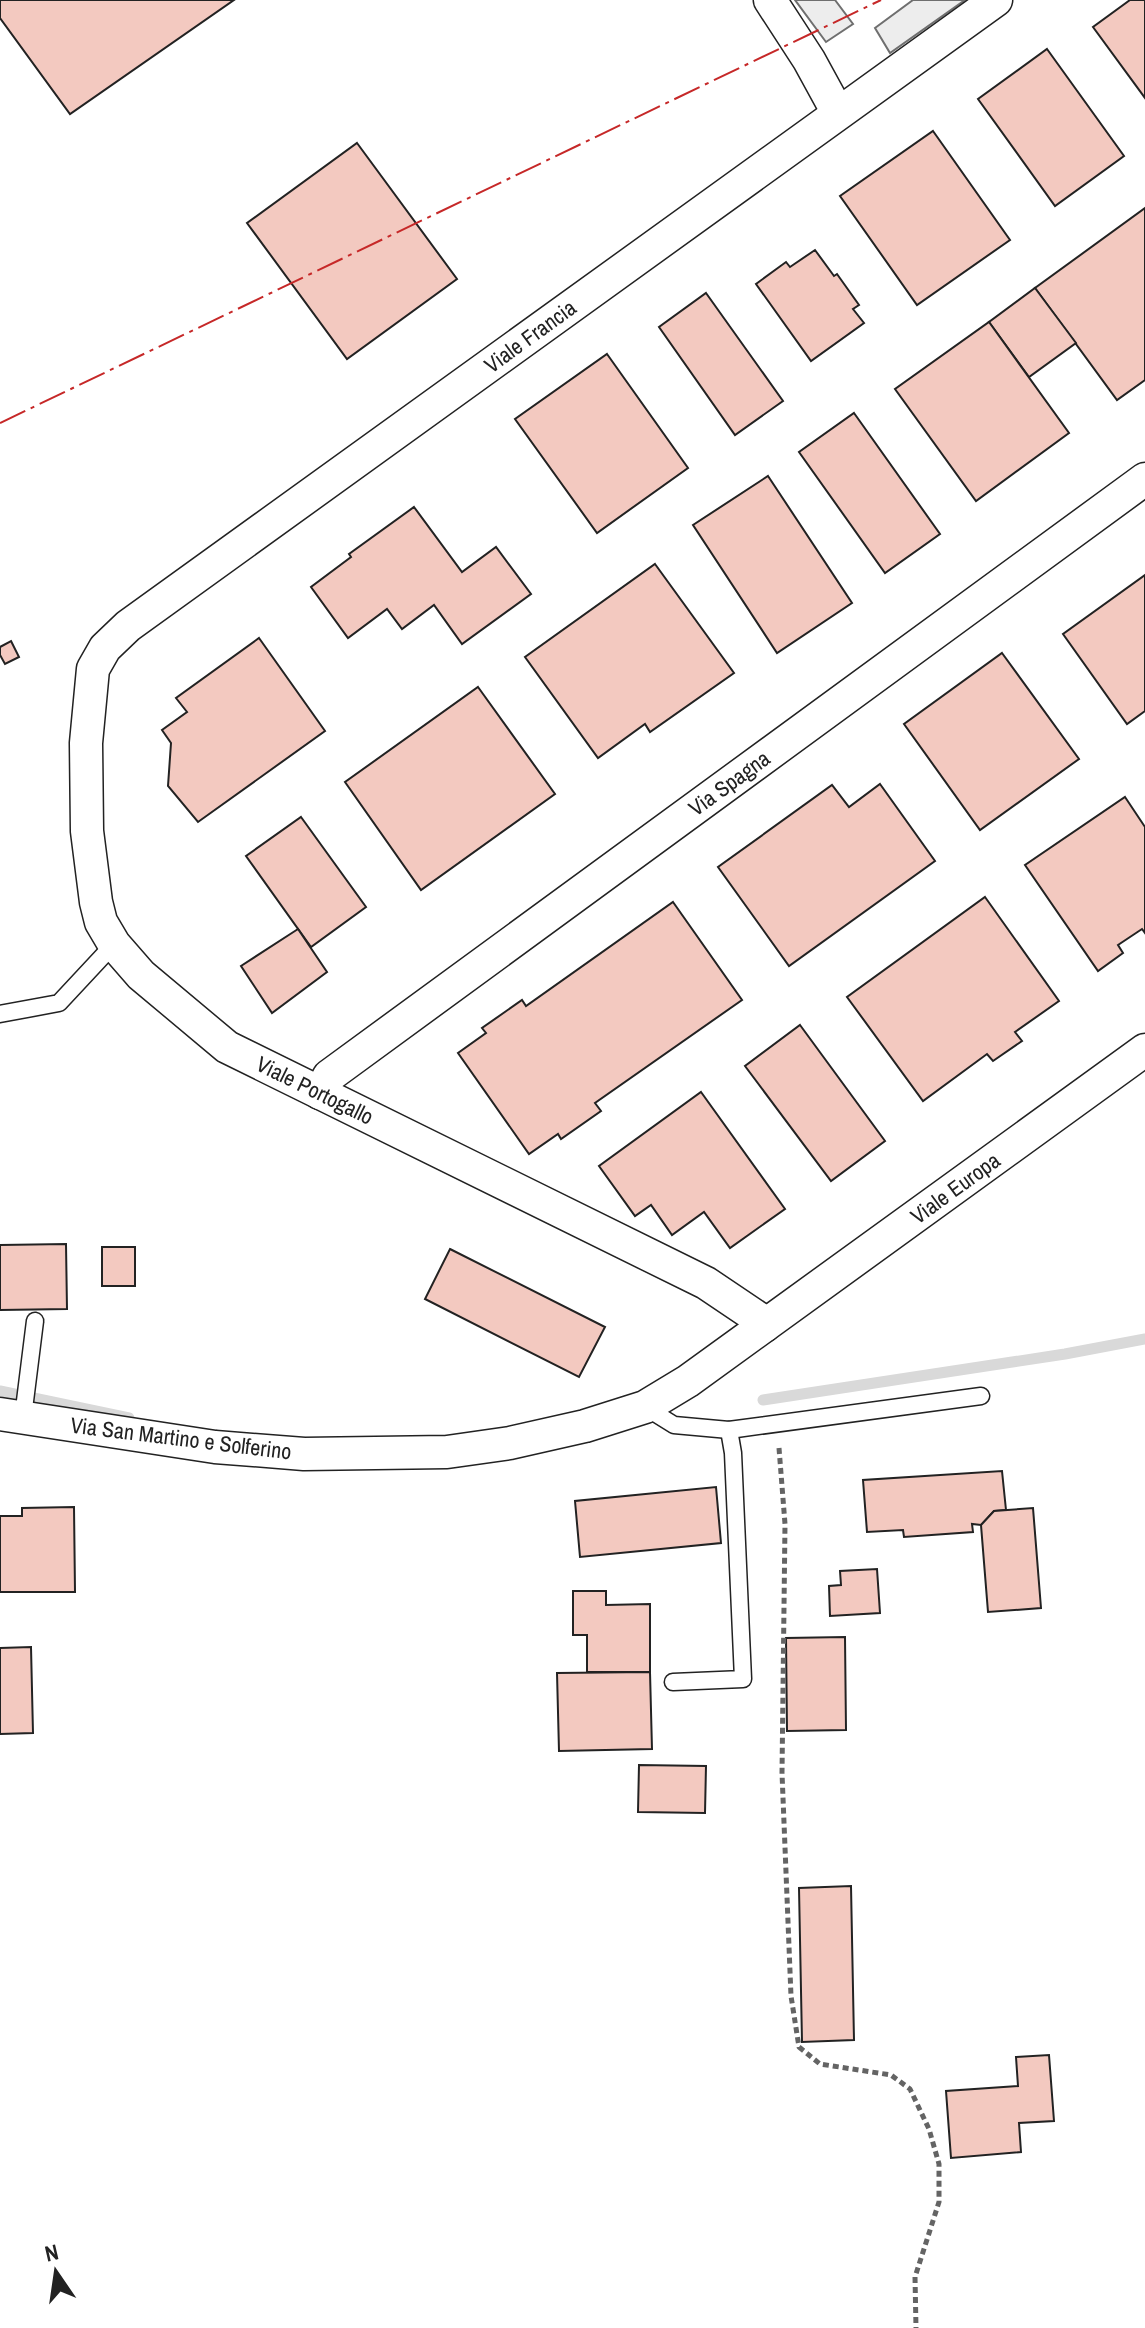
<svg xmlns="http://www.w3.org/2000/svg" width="1145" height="2328" viewBox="0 0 1145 2328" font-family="'Archivo Narrow',sans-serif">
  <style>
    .parking { fill: #ededed; stroke: #6f6f6f; stroke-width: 2 }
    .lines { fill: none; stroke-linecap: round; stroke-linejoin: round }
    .stream { stroke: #d9d9d9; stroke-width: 11 }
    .building { fill: #f3c9c0; stroke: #222; stroke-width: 2 }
    .service-casing { stroke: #222; stroke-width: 19 }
    .minor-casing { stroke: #222; stroke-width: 35 }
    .path { stroke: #646464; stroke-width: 5; stroke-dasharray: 6 4; stroke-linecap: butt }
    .service { stroke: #fff; stroke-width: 16 }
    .minor { stroke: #fff; stroke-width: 32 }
    .power { stroke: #c62828; stroke-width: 2; stroke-dasharray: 28 6 4 6; stroke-linecap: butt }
    .labels { text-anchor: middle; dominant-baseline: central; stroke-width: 6; stroke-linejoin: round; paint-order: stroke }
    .street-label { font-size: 22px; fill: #222; stroke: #fff }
  </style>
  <rect width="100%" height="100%" fill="#fff"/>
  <g class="parking">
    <path d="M795 0H835L853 24 826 42Z"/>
    <path d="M913 0H965L890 53 875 28Z"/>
  </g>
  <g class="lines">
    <g class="stream">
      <path d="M0 1391 129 1418"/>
      <path d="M763 1400 1065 1354 1145 1339"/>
    </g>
  </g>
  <g class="building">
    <path d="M0 0H234L70 114 0 18Z"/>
    <path d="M1130 0H1145V98L1093 27Z"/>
    <path d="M1047 49 1124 156 1055 206 978 99Z"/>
    <path d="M933 131 1010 240 917 305 840 196Z"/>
    <path d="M357 143 457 279 347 359 247 223Z"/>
    <path d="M1145 208V380L1117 400 1035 288Z"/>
    <path d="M815 250 834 276 837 274 859 305 853 309 864 323 811 361 756 284 786 262 790 267Z"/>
    <path d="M1035 288 1076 343 1029 377 989 322Z"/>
    <path d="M706 293 783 401 735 435 659 327Z"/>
    <path d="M989 322 1069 433 976 501 895 389Z"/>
    <path d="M607 354 688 468 597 533 515 419Z"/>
    <path d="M854 413 940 534 885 573 799 452Z"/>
    <path d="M768 476 852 603 777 653 693 525Z"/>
    <path d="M414 507 462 572 496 547 531 594 462 644 434 605 402 629 387 609 348 638 311 587 351 557 349 554Z"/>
    <path d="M655 564 734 673 650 732 645 724 598 758 525 657Z"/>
    <path d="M1145 575V711L1127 724 1063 634Z"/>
    <path d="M259 638 325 731 198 822 168 786 171 743 162 730 187 712 176 698Z"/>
    <path d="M11 641 19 657 5 664 0 655V647Z"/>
    <path d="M1002 653 1079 759 980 830 904 724Z"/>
    <path d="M478 687 555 794 421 890 345 782Z"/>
    <path d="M880 784 935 861 789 966 718 867 832 785 849 807Z"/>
    <path d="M1125 797 1145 827V933L1142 929 1118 945 1123 953 1098 971 1025 865Z"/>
    <path d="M301 817 366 907 311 947 246 856Z"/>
    <path d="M985 897 1059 1001 1015 1032 1022 1041 993 1061 987 1054 923 1101 847 997Z"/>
    <path d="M673 902 742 1000 595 1103 601 1111 561 1139 558 1134 529 1154 458 1053 486 1033 482 1028 522 1000 526 1006Z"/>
    <path d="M298 929 327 972 272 1013 241 966Z"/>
    <path d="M800 1025 885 1141 831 1181 745 1066Z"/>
    <path d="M701 1092 785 1209 730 1248 704 1212 672 1235 651 1205 635 1216 599 1166Z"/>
    <path d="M66 1244 67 1309 0 1310V1245Z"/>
    <rect x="102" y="1247" width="33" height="39"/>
    <path d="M450 1249 605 1327 579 1377 425 1299Z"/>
    <path d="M1002 1471 1006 1510 994 1511 981 1525 972 1524 973 1532 904 1537 903 1530 867 1532 863 1480Z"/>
    <path d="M716 1487 721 1543 580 1557 575 1501Z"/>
    <path d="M74 1507 75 1592H0V1516H22V1508Z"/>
    <path d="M1033 1508 1041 1608 988 1612 981 1525 994 1511Z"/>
    <path d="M877 1569 880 1613 830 1616 829 1586 841 1585 840 1571Z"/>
    <path d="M573 1591H606V1605L650 1604V1672H587V1635H573Z"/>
    <path d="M845 1637 846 1730 787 1731 786 1638Z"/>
    <path d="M31 1647 33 1733 0 1734V1648Z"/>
    <path d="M650 1672 652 1749 559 1751 557 1673Z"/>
    <path d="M639 1765 706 1766 705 1813 638 1812Z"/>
    <path d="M851 1886 854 2040 802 2042 799 1888Z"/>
    <path d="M1049 2055 1054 2121 1019 2123 1021 2152 951 2158 946 2091 1018 2086 1016 2057Z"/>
  </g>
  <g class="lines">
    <g class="service-casing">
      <g id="service">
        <path d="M0 1014 59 1003 114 944"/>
        <path d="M645 1407 674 1425 729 1430 981 1396"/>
        <path d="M23 1417 35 1321"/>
        <path d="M673 1682 743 1679 733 1453 729 1430"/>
      </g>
    </g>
    <g class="minor-casing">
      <g id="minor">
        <path d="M770 0 809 60 838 113"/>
        <path d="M320 1093 329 1076 1145 479"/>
        <path d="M764 1326 758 1318 706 1283 227 1047 141 975 114 944 101 922 96 902 87 831 86 743 93 669 105 648 128 626 996 0"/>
        <path d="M0 1414 215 1447 304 1454 447 1452 510 1443 585 1426 645 1407 688 1381 1145 1050"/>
      </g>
    </g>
    <path class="path" d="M779 1448 785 1524 782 1773 791 1996 799 2047 820 2064 891 2075 910 2089 929 2129 939 2164V2202L915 2277 916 2328"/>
    <use href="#service" class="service"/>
    <use href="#minor" class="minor"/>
    <path class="power" d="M0 423 881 0"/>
  </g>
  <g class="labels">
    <g class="street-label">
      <text transform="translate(530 336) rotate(-36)">Viale Francia</text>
      <text transform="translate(729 783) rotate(-36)">Via Spagna</text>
      <text transform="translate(315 1090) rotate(26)">Viale Portogallo</text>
      <text transform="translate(955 1188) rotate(-36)">Viale Europa</text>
      <text transform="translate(181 1438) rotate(7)">Via San Martino e Solferino</text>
    </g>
  </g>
  <g transform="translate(56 2272) rotate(347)" stroke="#ffffff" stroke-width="6" paint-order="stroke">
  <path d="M0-6L14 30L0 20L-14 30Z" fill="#222222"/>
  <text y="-12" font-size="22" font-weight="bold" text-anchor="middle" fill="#222222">N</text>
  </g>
</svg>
